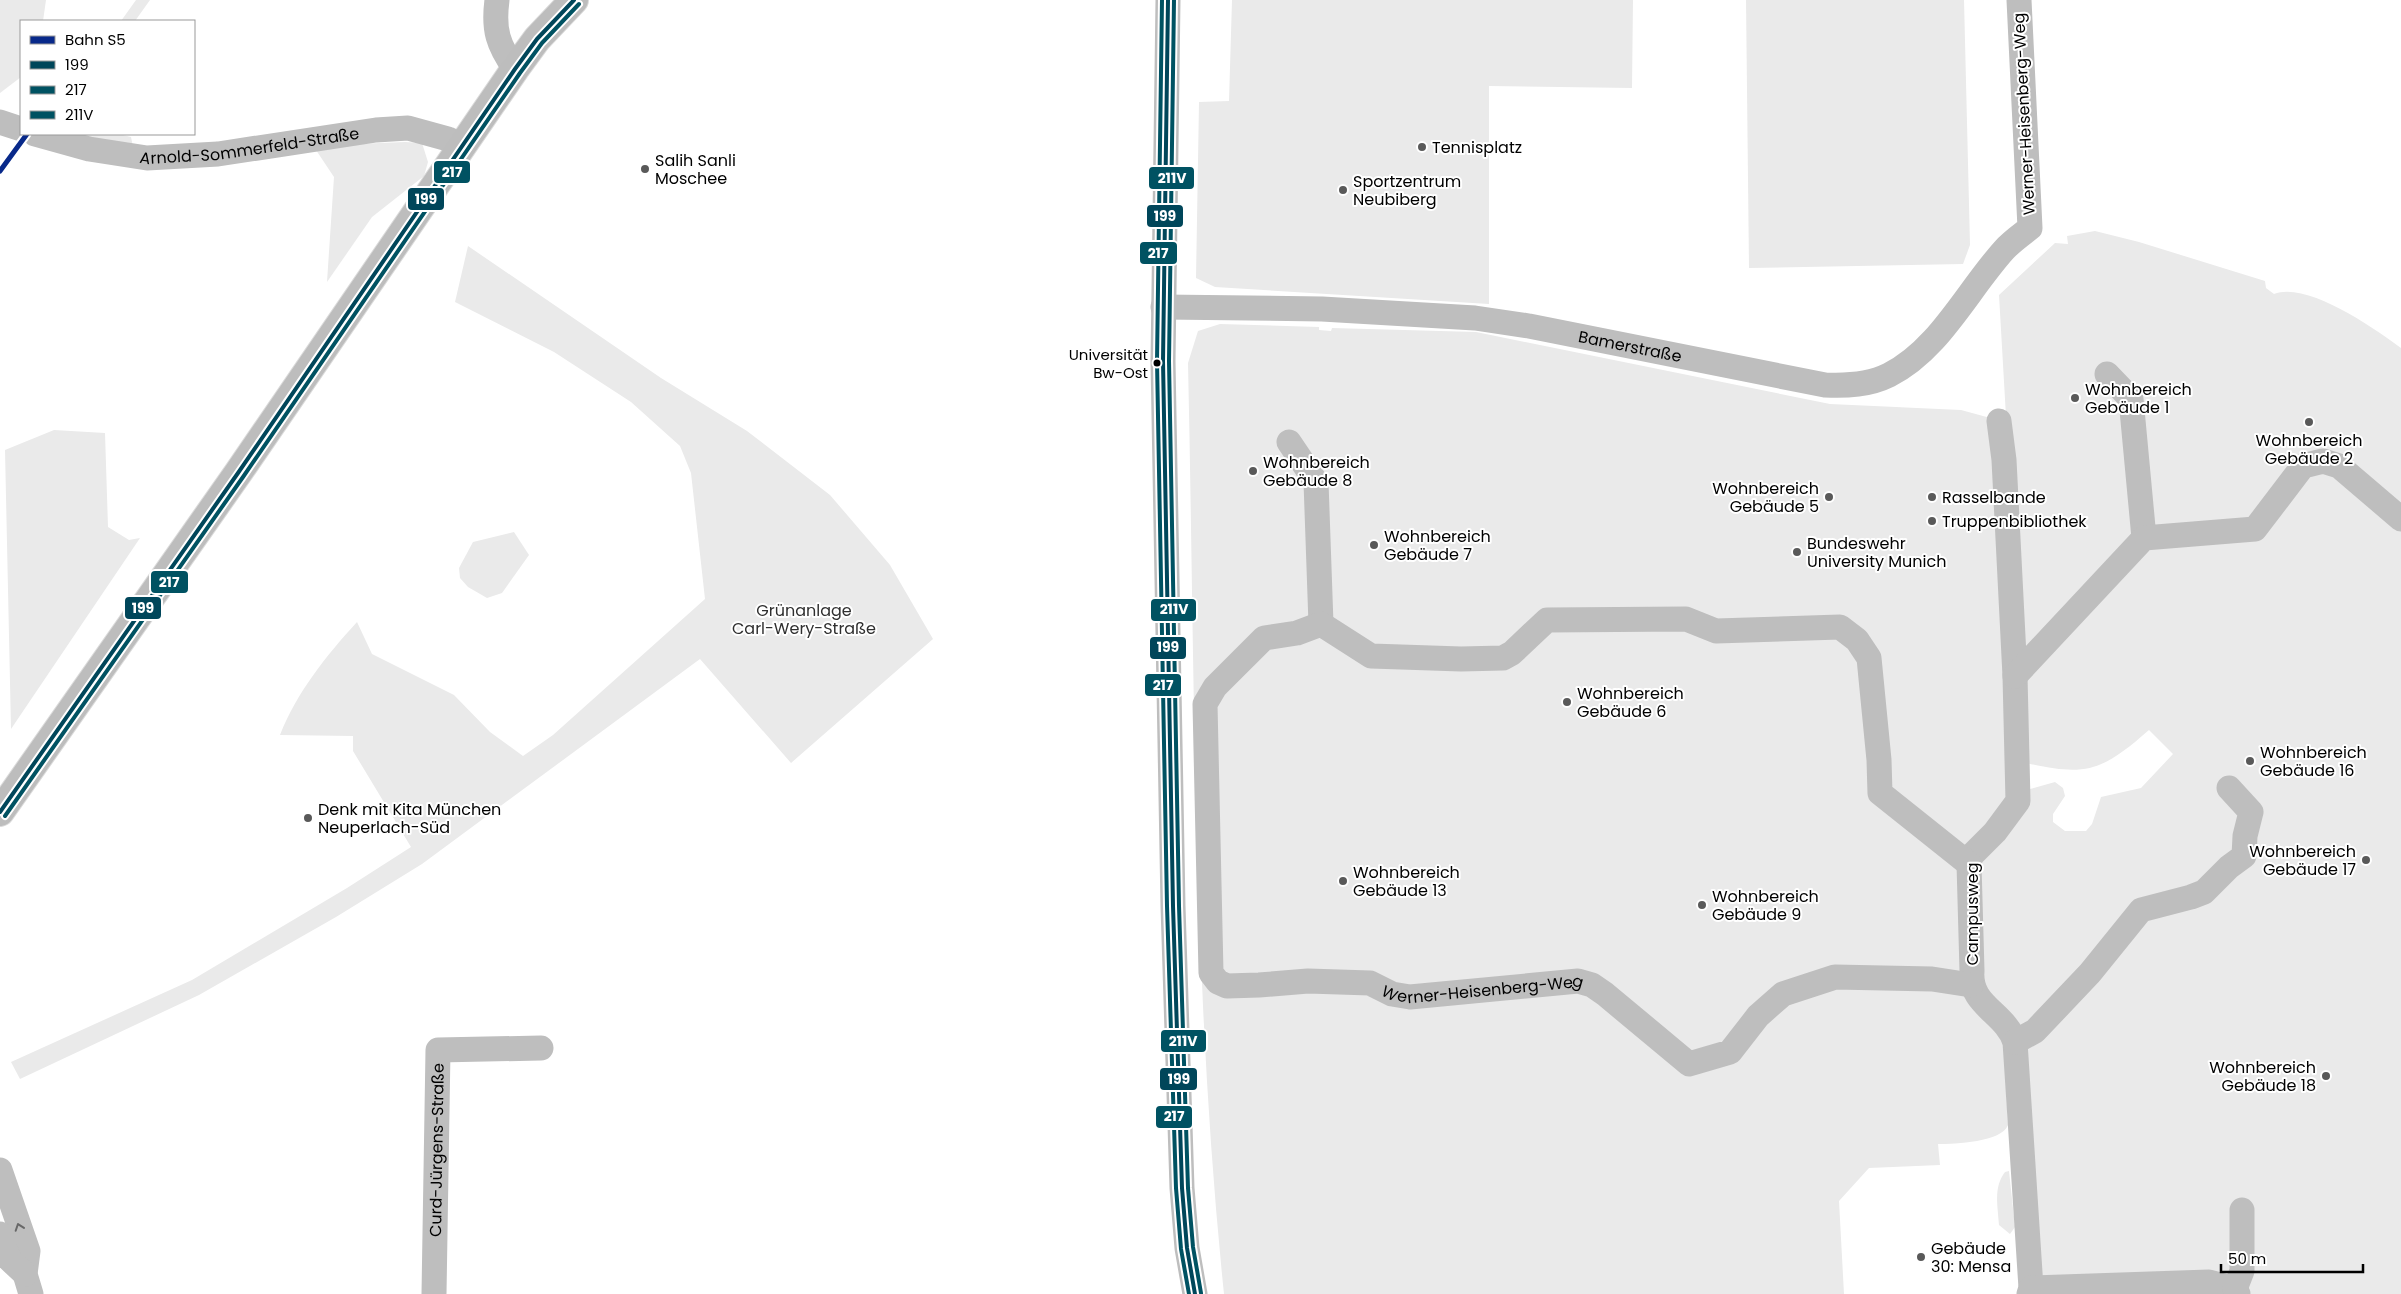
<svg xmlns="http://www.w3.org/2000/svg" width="2401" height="1294" viewBox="0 0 2401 1294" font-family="Poppins,sans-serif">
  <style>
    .green { fill: #eaeaea }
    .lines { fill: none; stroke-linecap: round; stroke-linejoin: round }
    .major-casing { stroke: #dbdbdb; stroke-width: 30 }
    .minor { stroke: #bebebe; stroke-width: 25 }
    .major { stroke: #bdbdbd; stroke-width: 28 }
    .bus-1-casing { stroke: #fff; stroke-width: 8 }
    .bus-2-casing { stroke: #fff; stroke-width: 8 }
    .bus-3-casing { stroke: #fff; stroke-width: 8 }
    .bus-1 { stroke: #00465a; stroke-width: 4 }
    .bus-2 { stroke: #005262; stroke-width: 4 }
    .bus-3 { stroke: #005262; stroke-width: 4 }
    .rail-1-casing { stroke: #fff; stroke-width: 9 }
    .rail-1 { stroke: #08298a; stroke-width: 5 }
    .oneway { stroke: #686868 }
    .poi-dot { fill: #595959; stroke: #fff; stroke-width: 2 }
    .bus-dot { fill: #000; stroke: #fff; stroke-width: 2 }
    .labels { text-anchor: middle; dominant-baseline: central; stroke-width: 4; stroke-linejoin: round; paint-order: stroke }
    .bus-label { font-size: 15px; fill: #000; stroke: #fff; text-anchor: end }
    .street-label { font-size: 16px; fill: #000; stroke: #fff }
    .poi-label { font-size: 16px; fill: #000; stroke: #fff; text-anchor: start }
    .park-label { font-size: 16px; fill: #2f2f2f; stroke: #fff }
    .line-badge { stroke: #fff; stroke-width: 2 }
    .badge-label { font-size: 14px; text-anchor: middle; font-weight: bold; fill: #fff }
  </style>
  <rect width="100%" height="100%" fill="#fff"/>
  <g class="green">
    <path d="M0 0H46L43 21H21V77L0 93Z"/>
    <path d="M136 0H150L135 21H121Z"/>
    <path d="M1232 0H1633L1632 88 1489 86V304L1215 287 1196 278 1199 102 1229 101Z"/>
    <path d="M1746 0H1964L1970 245 1963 264 1749 268Z"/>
    <path d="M70 134H119L131 137 133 147Z"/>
    <path d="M405 142 422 143 428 162 424 176 372 217 327 282 334 177 316 150 355 144Z"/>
    <path d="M2095 231 2139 242 2265 281 2266 288 2274 294C2307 281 2374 328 2401 348V1294H2036L2023 1056 1985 997 1978 857 2030 789 2055 782 2063 788 2065 796 2053 814V822L2065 831H2086L2092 824 2101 797 2141 788 2173 754 2149 730C2102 771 2087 777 2026 763L1999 295 2055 243 2068 244 2067 236Z"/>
    <path d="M468 246 661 378 747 431 830 495 890 565 933 639 791 763 700 659 422 864 336 917 199 995 20 1079 11 1062 192 980 347 888 411 847 353 751V736L280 735C297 692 326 656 357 622L372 654 454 695 490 732 523 756 553 735 705 599 691 473 680 446 631 402 554 352 455 302Z"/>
    <path d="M1220 324 1319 327V330L1331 331 1332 328 1476 332 1830 404 1961 410 1994 419 2011 792 1975 841 1966 957 2003 1035 2008 1125C2002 1142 1955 1144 1938 1144L1940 1165 1869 1168 1839 1201 1844 1294H1224C1192 985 1195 673 1188 363L1198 331Z"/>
    <path d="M54 430 105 433 108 527 129 540 140 538 11 729 5 450Z"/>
    <path d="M514 532 529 555 502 593 487 598 468 587 460 578 459 568 473 542Z"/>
    <path d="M2009 1171 2015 1227 2010 1234 1999 1225C1998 1206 1993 1188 2005 1172Z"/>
  </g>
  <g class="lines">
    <g class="major-casing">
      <path id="major" d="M0 812 238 473 515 69 537 39 574 0"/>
    </g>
    <g class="minor">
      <path d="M497 0C493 30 498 45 515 69"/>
      <path d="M1168 0 1163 361 1173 906 1182 1188 1187 1248 1195 1294"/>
      <path d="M0 122 21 129"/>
      <path id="s1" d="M35 134 89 149 147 158 218 154 376 130 408 128 448 139 462 146"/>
      <path id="s2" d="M1163 307 1322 309 1475 318 1529 326 1825 385C1847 386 1869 385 1889 375 1939 350 1967 291 2004 250 2011 242 2021 235 2030 228L2019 0"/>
      <path d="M2107 374 2131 399 2144 538"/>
      <path d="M1999 421 2004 460 2015 676 2018 801 1995 832 1971 856 1969 864 1972 971C1969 1006 2005 1012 2015 1042L2031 1288 2029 1294"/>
      <path d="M1289 442 1316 482 1321 624"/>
      <path d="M2015 676 2144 538 2255 529 2303 466 2323 461 2339 466 2401 519"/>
      <path id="s3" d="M1969 864 1880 793 1879 760 1869 658 1857 640 1840 627 1716 631 1686 619 1547 620 1512 653 1503 658 1461 659 1371 656 1321 624 1297 633 1264 638 1215 687 1205 704 1211 973 1218 982 1227 986 1259 985 1308 981 1370 983 1392 994 1410 997 1578 981 1592 985 1605 994 1689 1064 1730 1052 1758 1016 1783 994 1835 977 1932 979 1971 985"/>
      <path d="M2015 1042 2035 1031 2090 973 2141 910 2191 897 2204 892 2229 867 2244 856 2245 836 2251 812 2229 788"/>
      <path d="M0 1170 28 1251 25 1274 31 1294"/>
      <path d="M0 1234 9 1259 25 1274"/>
      <path d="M2031 1288 2209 1282 2235 1289 2238 1294"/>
      <path d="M2235 1289 2242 1271V1210"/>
      <path id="s4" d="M434 1294 438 1050 541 1048"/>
    </g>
    <use href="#major" class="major"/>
    <g class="bus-1-casing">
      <g id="bus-1">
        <path d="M1168 0 1163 361 1173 906 1182 1188 1187 1248 1195 1294"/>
        <path d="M0 812 238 473 515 69 537 39 574 0"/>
      </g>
    </g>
    <g class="bus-2-casing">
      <g id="bus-2">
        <path d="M1162 0 1157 361 1167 906 1176 1188 1181 1249 1189 1294"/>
        <path d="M5 816 243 477 520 73 542 43 579 4"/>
      </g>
    </g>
    <g class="bus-3-casing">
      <path id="bus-3" d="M1174 0 1169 361 1179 906 1188 1188 1193 1247 1201 1293"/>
    </g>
    <use href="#bus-1" class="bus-1"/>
    <use href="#bus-2" class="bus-2"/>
    <use href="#bus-3" class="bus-3"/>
    <g class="rail-1-casing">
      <path id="rail-1" d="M0 171 27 134"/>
    </g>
    <use href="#rail-1" class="rail-1"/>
  </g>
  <defs><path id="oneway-chevron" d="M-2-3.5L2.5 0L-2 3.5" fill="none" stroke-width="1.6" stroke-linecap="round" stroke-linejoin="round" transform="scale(1.25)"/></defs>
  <use class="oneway" href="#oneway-chevron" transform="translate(19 1227) rotate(-109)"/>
  <g class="poi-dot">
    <circle cx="1422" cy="147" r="5"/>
    <circle cx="645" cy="169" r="5"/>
    <circle cx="1343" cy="190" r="5"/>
    <circle cx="2075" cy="398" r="5"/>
    <circle cx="2309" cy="422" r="5"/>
    <circle cx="1253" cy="471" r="5"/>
    <circle cx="1829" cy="497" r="5"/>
    <circle cx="1932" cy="497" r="5"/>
    <circle cx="1932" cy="521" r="5"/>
    <circle cx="1374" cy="545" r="5"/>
    <circle cx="1797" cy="552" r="5"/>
    <circle cx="1567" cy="702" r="5"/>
    <circle cx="2250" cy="761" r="5"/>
    <circle cx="308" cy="818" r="5"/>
    <circle cx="2366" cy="860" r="5"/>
    <circle cx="1343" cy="881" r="5"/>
    <circle cx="1702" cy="905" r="5"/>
    <circle cx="2326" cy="1076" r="5"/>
    <circle cx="1921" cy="1257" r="5"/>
  </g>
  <circle class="bus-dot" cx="1157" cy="363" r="4.5"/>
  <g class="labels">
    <g class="bus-label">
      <text x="1148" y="354">Universität<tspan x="1148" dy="18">Bw-Ost</tspan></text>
    </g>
    <g class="street-label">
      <text transform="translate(2024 114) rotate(-93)">Werner-Heisenberg-Weg</text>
      <text stroke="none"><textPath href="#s1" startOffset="218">Arnold-Sommerfeld-Straße</textPath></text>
      <text stroke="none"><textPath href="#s2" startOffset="470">Bamerstraße</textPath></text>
      <text transform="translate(1972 914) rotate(-90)">Campusweg</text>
      <text stroke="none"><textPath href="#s3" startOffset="1535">Werner-Heisenberg-Weg</textPath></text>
      <text stroke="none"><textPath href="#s4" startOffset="144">Curd-Jürgens-Straße</textPath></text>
    </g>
    <g class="poi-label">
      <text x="1432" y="147">Tennisplatz</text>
      <text x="655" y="160">Salih Sanli<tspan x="655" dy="18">Moschee</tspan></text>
      <text x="1353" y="181">Sportzentrum<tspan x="1353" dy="18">Neubiberg</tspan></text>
      <text x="2085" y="389">Wohnbereich<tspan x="2085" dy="18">Gebäude 1</tspan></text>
      <text x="2309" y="440" text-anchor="middle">Wohnbereich<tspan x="2309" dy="18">Gebäude 2</tspan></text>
      <text x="1263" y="462">Wohnbereich<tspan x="1263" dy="18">Gebäude 8</tspan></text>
      <text x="1819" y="488" text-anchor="end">Wohnbereich<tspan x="1819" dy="18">Gebäude 5</tspan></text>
      <text x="1942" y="497">Rasselbande</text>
      <text x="1942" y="521">Truppenbibliothek</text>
      <text x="1384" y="536">Wohnbereich<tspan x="1384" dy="18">Gebäude 7</tspan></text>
      <text x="1807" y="543">Bundeswehr<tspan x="1807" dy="18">University Munich</tspan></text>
      <text x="1577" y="693">Wohnbereich<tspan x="1577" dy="18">Gebäude 6</tspan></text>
      <text x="2260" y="752">Wohnbereich<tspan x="2260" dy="18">Gebäude 16</tspan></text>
      <text x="318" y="809">Denk mit Kita München<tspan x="318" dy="18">Neuperlach-Süd</tspan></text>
      <text x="2356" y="851" text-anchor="end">Wohnbereich<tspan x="2356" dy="18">Gebäude 17</tspan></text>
      <text x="1353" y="872">Wohnbereich<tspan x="1353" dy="18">Gebäude 13</tspan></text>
      <text x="1712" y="896">Wohnbereich<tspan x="1712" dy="18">Gebäude 9</tspan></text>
      <text x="2316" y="1067" text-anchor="end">Wohnbereich<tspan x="2316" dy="18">Gebäude 18</tspan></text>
      <text x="1931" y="1248">Gebäude<tspan x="1931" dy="18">30: Mensa</tspan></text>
    </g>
    <g class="park-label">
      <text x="804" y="610">Grünanlage<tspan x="804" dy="18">Carl-Wery-Straße</tspan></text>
    </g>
  </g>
  <g class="line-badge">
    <rect x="433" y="160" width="38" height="24" rx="5" fill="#005262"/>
    <rect x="1148" y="166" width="47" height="24" rx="5" fill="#005262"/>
    <rect x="407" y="187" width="38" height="24" rx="5" fill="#00465a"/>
    <rect x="1146" y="204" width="38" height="24" rx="5" fill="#00465a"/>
    <rect x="1139" y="241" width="39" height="24" rx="5" fill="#005262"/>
    <rect x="150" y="570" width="39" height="24" rx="5" fill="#005262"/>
    <rect x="124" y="596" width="38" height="24" rx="5" fill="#00465a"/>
    <rect x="1150" y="598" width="47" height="24" rx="5" fill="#005262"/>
    <rect x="1149" y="636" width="38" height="24" rx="5" fill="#00465a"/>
    <rect x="1144" y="673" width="38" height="24" rx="5" fill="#005262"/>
    <rect x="1160" y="1029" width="47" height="24" rx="5" fill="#005262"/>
    <rect x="1159" y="1067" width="39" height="24" rx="5" fill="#00465a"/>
    <rect x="1155" y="1105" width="38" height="24" rx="5" fill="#005262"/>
  </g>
  <g class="badge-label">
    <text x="452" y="177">217</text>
    <text x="1172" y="183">211V</text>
    <text x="426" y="204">199</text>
    <text x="1165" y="221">199</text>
    <text x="1158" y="258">217</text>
    <text x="169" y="587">217</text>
    <text x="143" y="613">199</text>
    <text x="1174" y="614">211V</text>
    <text x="1168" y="652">199</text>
    <text x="1163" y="690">217</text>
    <text x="1183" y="1046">211V</text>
    <text x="1179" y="1084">199</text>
    <text x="1174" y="1121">217</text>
  </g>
  <rect x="20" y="20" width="175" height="115" fill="#ffffff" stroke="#999999"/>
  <rect x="30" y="36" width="25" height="8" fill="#08298a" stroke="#999999"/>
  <text x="65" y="45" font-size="15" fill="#000000">Bahn S5</text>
  <rect x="30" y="61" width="25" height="8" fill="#00465a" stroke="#999999"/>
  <text x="65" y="70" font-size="15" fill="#000000">199</text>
  <rect x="30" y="86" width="25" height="8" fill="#005262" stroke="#999999"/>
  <text x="65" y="95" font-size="15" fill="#000000">217</text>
  <rect x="30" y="111" width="25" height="8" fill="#005262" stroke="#999999"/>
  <text x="65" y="120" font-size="15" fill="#000000">211V</text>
  <path d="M2221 1264v8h142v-8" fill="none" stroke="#000000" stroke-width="2.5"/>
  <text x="2228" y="1264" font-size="15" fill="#000000" stroke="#ffffff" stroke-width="4" paint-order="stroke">50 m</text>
</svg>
